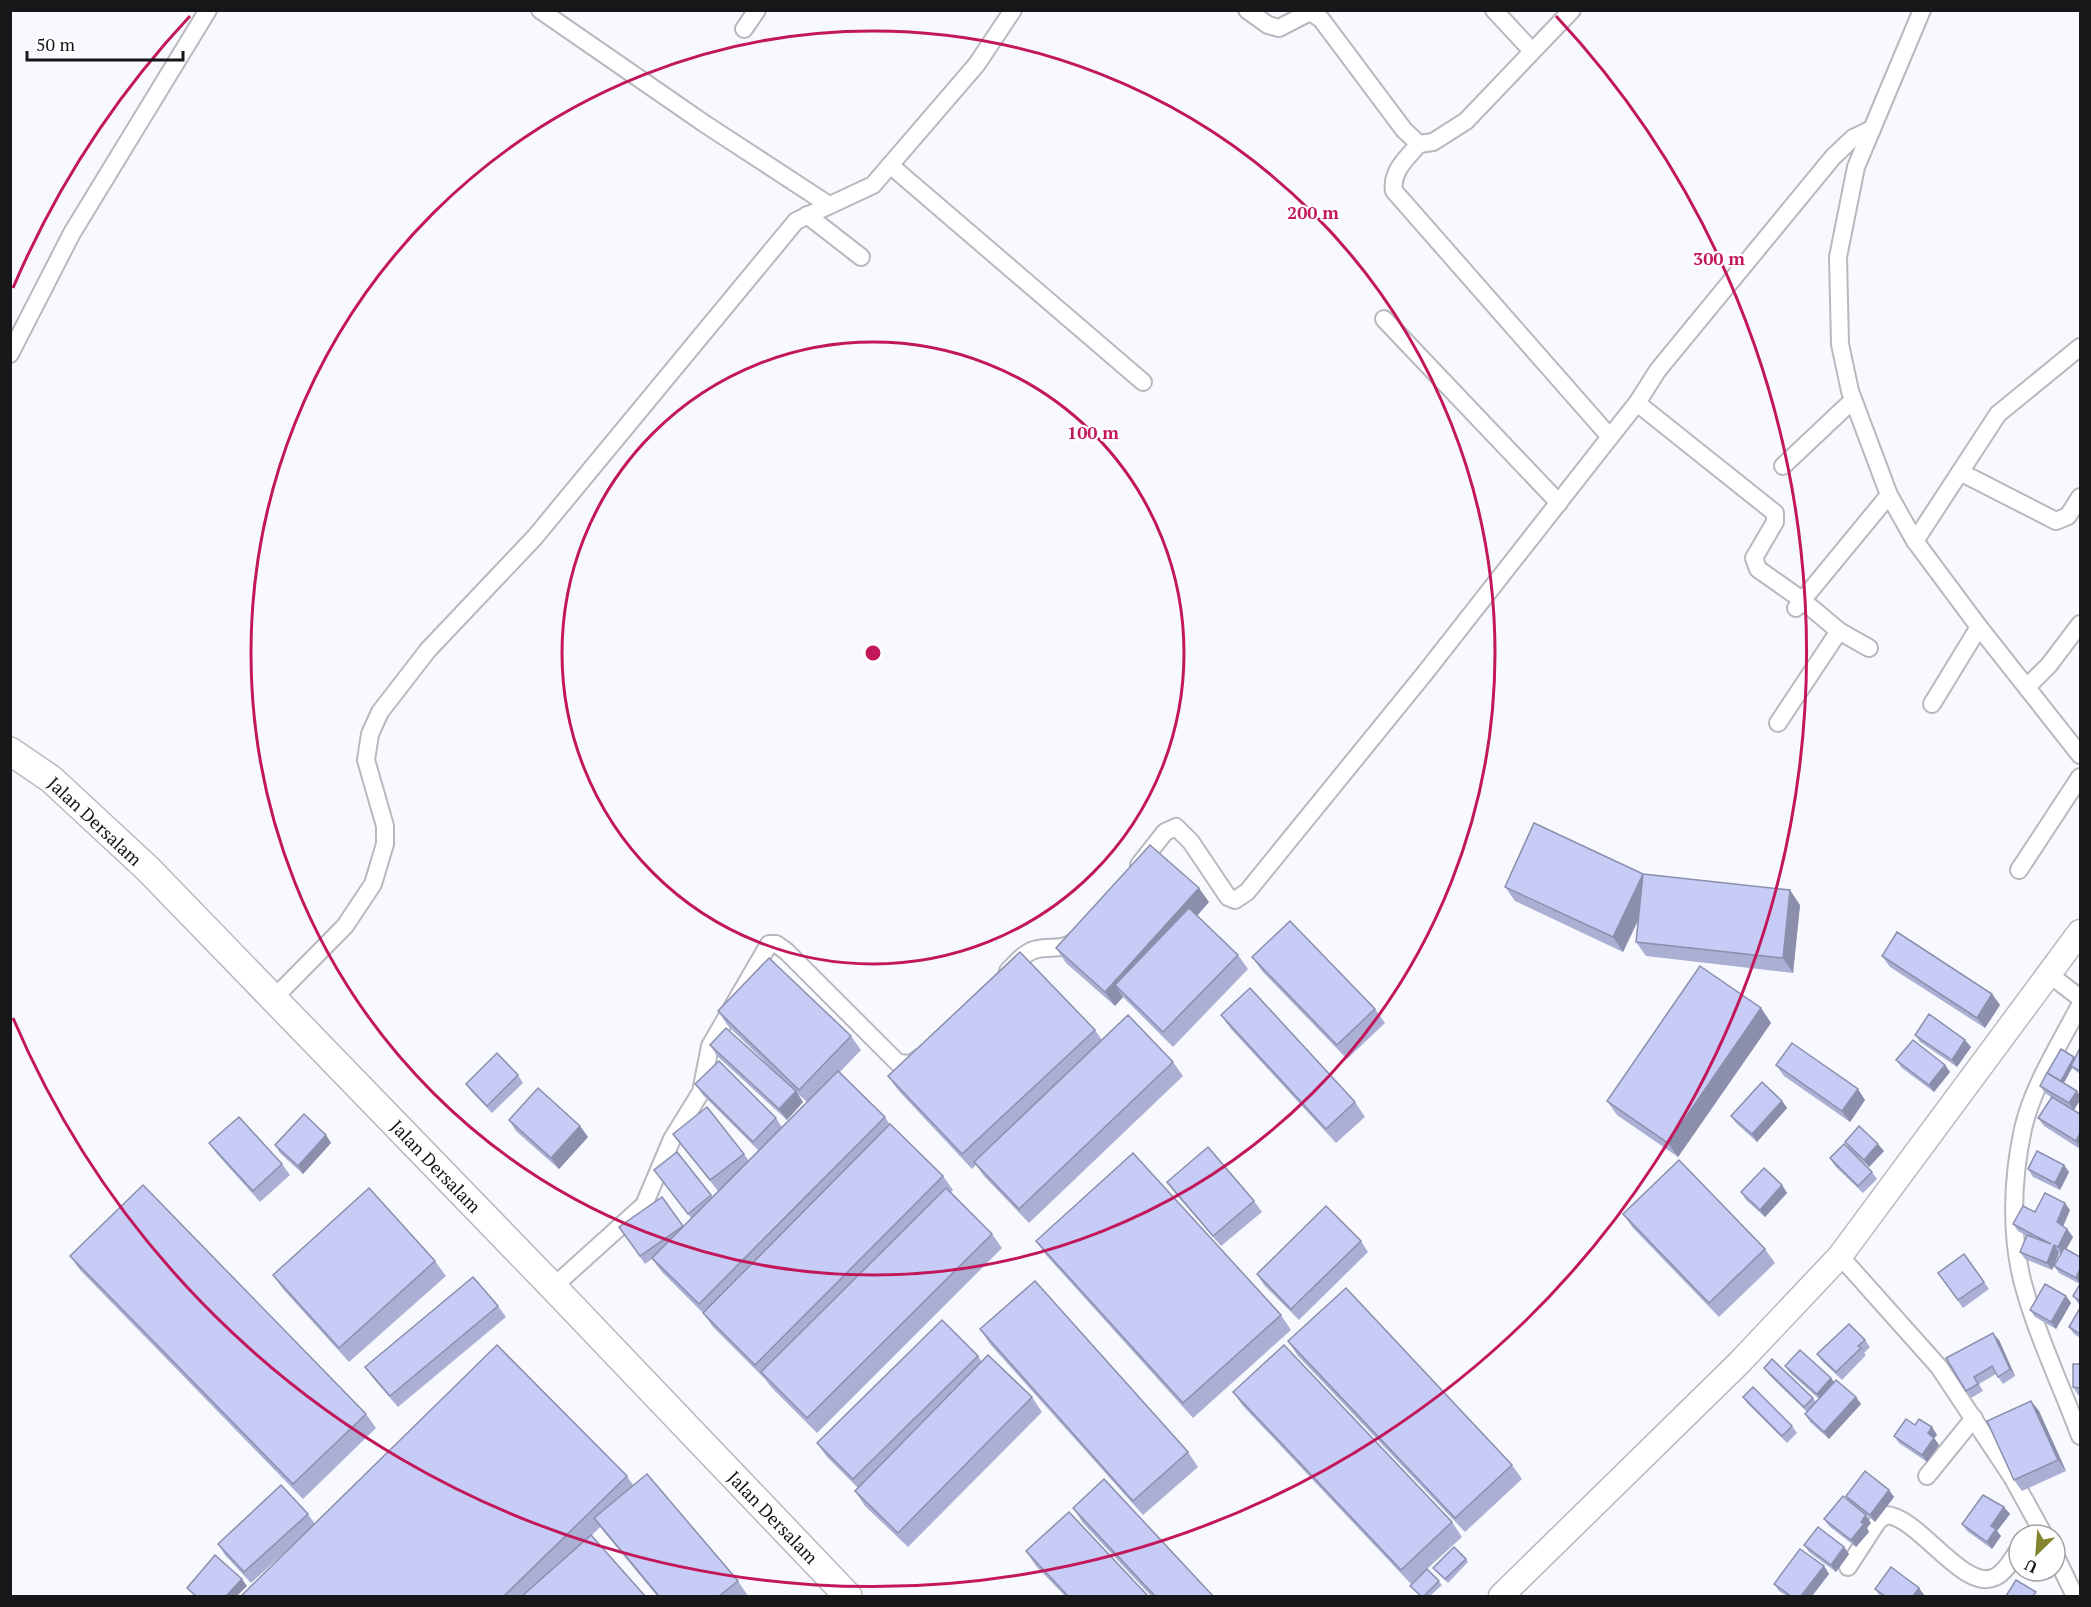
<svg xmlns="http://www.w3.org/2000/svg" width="2091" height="1607" viewBox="0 0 2091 1607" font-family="'PT Serif',serif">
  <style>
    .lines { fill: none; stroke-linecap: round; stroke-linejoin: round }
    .minor-casing { stroke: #b8b9bf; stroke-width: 20 }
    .secondary-casing { stroke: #b8b9bf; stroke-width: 27 }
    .primary-casing { stroke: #b8b9bf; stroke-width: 30 }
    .minor { stroke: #fff; stroke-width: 16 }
    .secondary { stroke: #fff; stroke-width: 24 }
    .primary { stroke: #fff; stroke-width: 27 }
    .wall { fill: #aaafd3 }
    .shaded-wall { fill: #8b8fac }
    .building { fill: #c6ccf5; stroke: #8b8fac; stroke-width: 1.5 }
    .ring { fill: none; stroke: #c2185b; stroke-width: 3 }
    .labels { text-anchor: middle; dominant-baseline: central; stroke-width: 4.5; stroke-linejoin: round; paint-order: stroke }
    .street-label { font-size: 18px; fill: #161719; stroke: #fff }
    .centre { fill: #c2185b; stroke: #fff; stroke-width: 3 }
    .ring-label { font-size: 18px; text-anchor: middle; font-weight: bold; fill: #c2185b; stroke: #fff; stroke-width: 4.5; stroke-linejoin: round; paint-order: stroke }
  </style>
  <rect width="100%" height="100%" fill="#f8f9ff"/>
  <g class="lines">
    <g class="minor-casing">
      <g id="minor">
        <path d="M540 10 705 124 829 205"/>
        <path d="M1247 10 1268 25 1279 28 1310 12 1321 19 1404 130 1419 144 1433 142 1466 121 1572 10"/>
        <path d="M1494 10 1532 51"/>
        <path d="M1922 10 1856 167 1838 257 1840 344 1850 391 1889 495 1915 541 1979 627 2080 755"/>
        <path d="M744 29 757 10"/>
        <path d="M890 165 1143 382"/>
        <path d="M807 215 861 257"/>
        <path d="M1384 319 1559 503"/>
        <path d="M10 354 72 233 208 10"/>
        <path d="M1637 403 1775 513V522L1754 558 1758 569 1802 600 1839 631 1869 648"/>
        <path d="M1610 437 1637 403 1658 370 1833 157 1853 138 1872 129"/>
        <path d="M1783 466 1853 400"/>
        <path d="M1960 472 2056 521 2068 516 2080 497"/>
        <path d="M1915 541 1998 414 2080 347"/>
        <path d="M1796 608 1889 495"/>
        <path d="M2027 687 2049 665 2080 624"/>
        <path d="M1932 704 1979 627"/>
        <path d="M1778 723 1839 631"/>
        <path d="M1139 865 1165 832 1176 827 1191 842 1228 897 1235 900 1247 892 1425 673 1610 437 1394 191C1391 171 1407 158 1419 144"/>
        <path d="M2019 870 2080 777"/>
        <path d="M1008 971C1015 964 1024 953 1034 950 1050 945 1063 952 1076 940"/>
        <path d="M2049 974 2080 998"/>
        <path d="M273 999 345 926 373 884 385 844V826L366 760 370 734 380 712 428 650 535 537 796 221 873 185 977 64 1013 10"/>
        <path d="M2080 1005C2060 1044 2033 1085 2023 1129 2012 1179 2010 1238 2024 1287 2038 1338 2062 1387 2080 1436"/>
        <path d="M1840 1256 1939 1367 2012 1477 2044 1535"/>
        <path d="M553 1287 644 1205 672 1139 701 1092 710 1046 769 944H776L786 951 898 1063 911 1064 921 1057"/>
        <path d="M1927 1476 1974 1418"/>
        <path d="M2055 1555 2075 1596"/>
        <path d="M1848 1567 1878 1521 1886 1515C1918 1516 1964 1593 1995 1577 2006 1572 2012 1559 2019 1549"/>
      </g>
    </g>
    <g class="secondary-casing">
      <path id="secondary" d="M1501 1596 1739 1363 1840 1256 2080 932"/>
    </g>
    <g class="primary-casing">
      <path id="primary" d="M10 751 51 779 148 869 553 1287 848 1596"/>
    </g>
    <use href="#minor" class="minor"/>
    <use href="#secondary" class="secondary"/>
    <use href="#primary" class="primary"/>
  </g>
  <g class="wall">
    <path d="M1643 874 1800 905 1793 973 1646 956 1636 942 1638 921 1623 952 1515 901 1505 887Z"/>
    <path d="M1209 902 1197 916 1238 955 1248 969 1173 1047 1123 997 1115 1006 1066 963 1056 948Z"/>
    <path d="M1882 956 1992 994 2000 1005 1985 1028 1890 967Z"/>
    <path d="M1252 957 1375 1009 1385 1023 1347 1059 1262 971Z"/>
    <path d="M1761 1008 1771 1023 1678 1157 1617 1115 1607 1101Z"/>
    <path d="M718 1011 851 1036 861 1050 840 1072 885 1117 890 1125 943 1176 953 1190 951 1192 992 1234 1002 1248 817 1433 771 1387 765 1379 713 1327 703 1313 662 1272 652 1259 645 1264 619 1227H683L691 1218 654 1170 677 1152 713 1197 718 1191 673 1134 744 1154 749 1161 759 1151 703 1095 695 1084 776 1118 782 1127 807 1102 797 1093 803 1102 787 1120 717 1056 710 1045 789 1085 728 1026Z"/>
    <path d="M1221 1015 1355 1102 1365 1117 1336 1143 1231 1029Z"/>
    <path d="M1095 1030 1102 1040 1173 1062 1183 1076 1029 1223 984 1176 976 1165 972 1169 898 1090 888 1076Z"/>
    <path d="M1915 1035 1971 1047 1957 1067 1920 1042Z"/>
    <path d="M2080 1048V1074L2072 1068 2064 1083 2077 1091 2080 1096V1100L2074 1110 2080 1114V1149L2044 1126 2038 1118 2051 1097 2045 1093 2040 1086 2075 1058Z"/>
    <path d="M1896 1060 1945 1065 1950 1072 1934 1092 1902 1068Z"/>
    <path d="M1776 1065 1865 1100 1850 1122 1784 1076Z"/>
    <path d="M518 1075 523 1083 492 1113 471 1091 466 1084Z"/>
    <path d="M1782 1101 1787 1108 1757 1142 1736 1123 1731 1116Z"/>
    <path d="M509 1120 580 1126 588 1137 559 1169 516 1131Z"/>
    <path d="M326 1135 331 1143 303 1174 280 1153 275 1145Z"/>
    <path d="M1845 1142 1884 1151 1869 1167 1850 1150Z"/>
    <path d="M209 1143 282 1164 290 1175 260 1202 217 1154Z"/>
    <path d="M1830 1158 1872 1172 1877 1179 1863 1193 1835 1166Z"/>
    <path d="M2064 1165 2069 1172 2060 1190 2033 1177 2028 1169Z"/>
    <path d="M1167 1182 1254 1201 1262 1212 1221 1246 1175 1193Z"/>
    <path d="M1782 1185 1787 1193 1765 1217 1746 1200 1741 1192Z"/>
    <path d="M2070 1210 2063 1226 2067 1229 2073 1237 2066 1249 2080 1257V1305L2078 1303 2073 1296 2080 1284 2059 1273 2054 1266 2061 1254 2059 1253 2052 1270 2025 1259 2020 1252 2027 1236 2018 1231 2013 1224 2035 1212Z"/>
    <path d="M1623 1214 1765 1249 1775 1263 1719 1317 1633 1228Z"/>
    <path d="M1036 1241 1281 1315 1291 1330 1193 1418 1046 1255Z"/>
    <path d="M1361 1241 1368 1252 1299 1320 1264 1285 1257 1274Z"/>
    <path d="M1964 1254 1989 1289 1963 1308 1938 1273Z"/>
    <path d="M70 1256 366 1414 376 1428 303 1499 80 1270Z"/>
    <path d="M435 1261 446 1276 349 1362 283 1289 273 1275Z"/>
    <path d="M2066 1296 2071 1303 2056 1329 2035 1317 2030 1310Z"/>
    <path d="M498 1306 506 1317 398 1407 373 1378 365 1367Z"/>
    <path d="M2080 1308V1338L2074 1334 2069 1327Z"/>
    <path d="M980 1329 1188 1452 1198 1467 1143 1515 990 1344Z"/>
    <path d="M1865 1340 1870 1347 1864 1353 1866 1355 1842 1380 1822 1361 1817 1354Z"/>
    <path d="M1999 1340 2015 1376 2003 1384 1996 1374 1979 1384 1983 1391 1971 1398 1946 1358Z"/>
    <path d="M1288 1341 1512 1465 1522 1479 1465 1532 1298 1356Z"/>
    <path d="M978 1356 982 1362 1032 1397 1042 1412 908 1547 865 1506 855 1491 858 1488 827 1457 817 1443Z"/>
    <path d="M2080 1364V1395H2078L2073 1387Z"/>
    <path d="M1785 1366 1831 1378 1834 1382 1861 1404 1829 1439 1810 1422 1805 1414 1807 1412 1769 1375 1764 1368 1813 1398 1816 1402 1819 1399 1790 1373Z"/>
    <path d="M1233 1392 1452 1522 1462 1537 1427 1569 1442 1585 1430 1596H1420L1410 1586 1424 1572 1411 1584 1243 1406Z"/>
    <path d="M1743 1397 1792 1426 1797 1433 1787 1443 1748 1404Z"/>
    <path d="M2031 1401 2039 1411 2066 1471 2022 1491 2014 1480Z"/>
    <path d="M1915 1425 1932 1427 1937 1435 1934 1438 1939 1445 1927 1462 1899 1443 1894 1436Z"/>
    <path d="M627 1476 633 1485 738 1581 748 1596H657L600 1527 591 1536 645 1596H241L297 1541 251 1583 225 1555 218 1544 308 1514 315 1524Z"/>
    <path d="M1889 1490 1894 1497 1875 1522 1861 1511 1871 1523 1867 1528 1869 1532 1856 1547 1829 1526 1824 1519 1849 1501 1846 1496Z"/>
    <path d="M2004 1507 2010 1514 1997 1531 2001 1536 1992 1549 1967 1531 1962 1524Z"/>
    <path d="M1073 1508 1213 1596H1151L1083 1523Z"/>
    <path d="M1804 1545 1844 1547 1849 1554 1836 1572 1809 1552Z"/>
    <path d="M1026 1551 1148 1596H1065L1036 1566Z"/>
    <path d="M1466 1559 1468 1562 1448 1583 1433 1568Z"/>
    <path d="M1824 1566 1829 1574 1812 1596H1787L1779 1591 1774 1584Z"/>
    <path d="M1919 1588 1924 1595 1923 1596H1880L1875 1589Z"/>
  </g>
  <g class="shaded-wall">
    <path d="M1643 874 1653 888 1623 952 1613 937Z"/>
    <path d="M1199 888 1209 902 1125 995 1115 985 1123 997 1115 1006 1105 992Z"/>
    <path d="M1790 890 1800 905 1793 973 1783 958Z"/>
    <path d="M1992 994 2000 1005 1985 1028 1977 1018Z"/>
    <path d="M1761 1008 1771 1023 1678 1157 1668 1143Z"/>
    <path d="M1965 1040 1971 1047 1957 1067 1952 1060Z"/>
    <path d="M2074 1057 2077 1060 2071 1066 2072 1068 2063 1084 2061 1081Z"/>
    <path d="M1945 1065 1950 1072 1934 1092 1929 1085Z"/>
    <path d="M1858 1089 1865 1100 1850 1122 1842 1111Z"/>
    <path d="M796 1091 803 1102 787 1120 779 1109Z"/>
    <path d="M2077 1091 2080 1096V1100L2074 1110 2069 1103Z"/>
    <path d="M1782 1101 1787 1108 1757 1142 1752 1134Z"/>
    <path d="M580 1126 588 1137 559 1169 551 1158Z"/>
    <path d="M2080 1133V1148L2076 1141Z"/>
    <path d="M326 1135 331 1143 303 1174 298 1166Z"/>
    <path d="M1878 1144 1884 1151 1869 1167 1864 1160Z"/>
    <path d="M2064 1165 2069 1172 2060 1190 2055 1183Z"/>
    <path d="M1782 1185 1787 1193 1765 1217 1760 1210Z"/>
    <path d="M2065 1203 2070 1210 2062 1229 2057 1222Z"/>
    <path d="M2067 1229 2073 1237 2063 1255 2058 1247Z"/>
    <path d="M2054 1245 2059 1253 2052 1270 2047 1263Z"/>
    <path d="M2080 1269V1284L2076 1278Z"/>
    <path d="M2066 1296 2071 1303 2056 1329 2051 1322Z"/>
    <path d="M1993 1333 1999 1340 2015 1376 2010 1369Z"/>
    <path d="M1831 1378 1836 1385 1822 1402 1817 1394Z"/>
    <path d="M1856 1397 1861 1404 1829 1439 1824 1432Z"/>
    <path d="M2031 1401 2039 1411 2066 1471 2058 1460Z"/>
    <path d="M1932 1427 1937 1435 1934 1438 1939 1445 1927 1462 1922 1455 1928 1433Z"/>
    <path d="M1889 1490 1894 1497 1875 1522 1870 1515Z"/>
    <path d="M2004 1507 2010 1514 1997 1531 2001 1536 1992 1549 1987 1542 1991 1526Z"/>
    <path d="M1866 1515 1871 1523 1867 1528 1869 1532 1856 1547 1851 1540 1861 1522Z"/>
    <path d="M1844 1547 1849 1554 1836 1572 1831 1565Z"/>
    <path d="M1824 1566 1829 1574 1812 1596H1801Z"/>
    <path d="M242 1579 247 1586 237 1596H226Z"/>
    <path d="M1919 1588 1924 1595 1923 1596H1913Z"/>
  </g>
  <g class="building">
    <path d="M1534 823 1643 874 1790 890 1783 958 1636 942 1643 874 1613 937 1505 887Z"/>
    <path d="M1150 845 1199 888 1105 992 1056 948Z"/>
    <path d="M1189 908 1238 955 1163 1032 1115 985Z"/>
    <path d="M1290 921 1375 1009 1337 1045 1252 957Z"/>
    <path d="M1897 932 1992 994 1977 1018 1882 956Z"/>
    <path d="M1020 952 1095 1030 962 1154 888 1076Z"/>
    <path d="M769 958 851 1036 799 1090 718 1011Z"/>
    <path d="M1700 966 1761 1008 1668 1143 1607 1101Z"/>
    <path d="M1250 988 1355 1102 1326 1129 1221 1015Z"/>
    <path d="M1929 1014 1965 1040 1952 1060 1915 1035Z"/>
    <path d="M1128 1015 1173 1062 1019 1209 974 1162Z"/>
    <path d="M726 1028 796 1091 779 1109 710 1045Z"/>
    <path d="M1913 1040 1945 1065 1929 1085 1896 1060Z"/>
    <path d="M1792 1043 1858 1089 1842 1111 1776 1065Z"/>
    <path d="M2080 1048V1071L2071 1066Z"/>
    <path d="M2061 1049 2074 1057 2061 1081 2047 1073Z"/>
    <path d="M497 1053 518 1075 487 1106 466 1084Z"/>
    <path d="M719 1061 776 1118 753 1142 695 1084Z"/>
    <path d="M838 1071 885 1117 699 1304 652 1258Z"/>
    <path d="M2047 1073 2077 1091 2069 1103 2040 1086Z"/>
    <path d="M1762 1082 1782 1101 1752 1134 1731 1116Z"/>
    <path d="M538 1088 580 1126 551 1158 509 1120Z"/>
    <path d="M2052 1097 2080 1114V1133L2076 1141 2038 1118Z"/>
    <path d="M707 1107 744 1154 710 1180 673 1134Z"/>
    <path d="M304 1114 326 1135 298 1166 275 1145Z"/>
    <path d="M239 1117 282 1164 253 1191 209 1143Z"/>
    <path d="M890 1124 943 1176 755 1365 703 1313Z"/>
    <path d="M1859 1126 1878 1144 1864 1160 1845 1142Z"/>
    <path d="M1844 1144 1872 1172 1858 1186 1830 1158Z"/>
    <path d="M1208 1147 1254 1201 1213 1236 1167 1182Z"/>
    <path d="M2037 1151 2064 1165 2055 1183 2028 1169Z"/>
    <path d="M677 1152 711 1195 688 1214 654 1170Z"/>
    <path d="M1133 1153 1281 1315 1183 1403 1036 1241Z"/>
    <path d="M1679 1160 1765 1249 1709 1303 1623 1214Z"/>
    <path d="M1764 1168 1782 1185 1760 1210 1741 1192Z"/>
    <path d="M143 1185 366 1414 293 1484 70 1256Z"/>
    <path d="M369 1188 435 1261 339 1348 273 1275Z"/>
    <path d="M946 1188 992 1234 807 1418 761 1372Z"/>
    <path d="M2045 1193 2065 1203 2057 1222 2067 1229 2058 1247 2054 1245 2047 1263 2020 1252 2027 1235 2051 1244 2013 1224 2023 1206 2035 1212Z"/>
    <path d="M662 1197 683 1226 640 1256 619 1227Z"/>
    <path d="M1326 1206 1361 1241 1291 1309 1257 1274Z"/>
    <path d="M2064 1248 2080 1257V1269L2076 1278 2054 1266Z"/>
    <path d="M1964 1254 1984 1282 1958 1300 1938 1273Z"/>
    <path d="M473 1277 498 1306 390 1396 365 1367Z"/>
    <path d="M1035 1281 1188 1452 1133 1501 980 1329Z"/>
    <path d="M2045 1284 2066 1296 2051 1322 2030 1310Z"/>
    <path d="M2080 1284V1301L2073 1296Z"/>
    <path d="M1346 1288 1512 1465 1455 1518 1288 1341Z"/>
    <path d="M2080 1308V1334L2069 1327Z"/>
    <path d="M942 1320 978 1356 853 1479 817 1443Z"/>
    <path d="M1849 1324 1865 1340 1858 1346 1861 1348 1836 1372 1817 1354Z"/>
    <path d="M1993 1333 2010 1369 1998 1377 1992 1366 1974 1377 1978 1384 1966 1391 1946 1358Z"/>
    <path d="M497 1345 627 1476 504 1596H241Z"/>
    <path d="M1284 1345 1452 1522 1401 1570 1233 1392Z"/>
    <path d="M1800 1350 1831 1378 1817 1394 1785 1366Z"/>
    <path d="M988 1355 1032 1397 898 1533 855 1491Z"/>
    <path d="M1772 1359 1813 1398 1804 1407 1764 1368Z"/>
    <path d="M2073 1364H2080V1388L2073 1387Z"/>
    <path d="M1836 1380 1856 1397 1824 1432 1805 1414Z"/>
    <path d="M1753 1387 1792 1426 1782 1436 1743 1397Z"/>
    <path d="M2031 1401 2058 1460 2014 1480 1987 1421Z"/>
    <path d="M1906 1419 1915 1425 1919 1419 1932 1427 1928 1433 1934 1438 1922 1455 1894 1436Z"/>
    <path d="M1865 1471 1889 1490 1870 1515 1846 1496Z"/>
    <path d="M647 1474 738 1581 719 1596H659L594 1518Z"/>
    <path d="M1104 1479 1213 1596H1155L1073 1508Z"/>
    <path d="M281 1485 308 1514 244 1572 218 1544Z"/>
    <path d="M1983 1495 2004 1507 1991 1526 1996 1529 1987 1542 1962 1524Z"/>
    <path d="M1843 1496 1866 1515 1861 1522 1864 1524 1851 1540 1824 1519Z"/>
    <path d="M1069 1512 1148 1596H1068L1026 1551Z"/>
    <path d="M1818 1527 1844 1547 1831 1565 1804 1545Z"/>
    <path d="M591 1535 645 1596H522Z"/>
    <path d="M1454 1547 1466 1559 1445 1579 1433 1568Z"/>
    <path d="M1800 1549 1824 1566 1801 1596H1791L1774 1584Z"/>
    <path d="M215 1555 242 1579 226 1596H196L187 1588Z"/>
    <path d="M1891 1567 1919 1588 1913 1596H1885L1875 1589Z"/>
    <path d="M1427 1569 1439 1581 1424 1596H1421L1410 1586Z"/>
    <path d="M2016 1580 2036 1592 2033 1596H2006Z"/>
  </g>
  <g class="ring">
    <circle cx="873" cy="653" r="311"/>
    <circle cx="873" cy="653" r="622"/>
    <path d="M13 288A934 934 0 0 1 190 16M1556 16A934 934 0 1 1 13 1018"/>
  </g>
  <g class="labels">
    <g class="street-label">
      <text transform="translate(95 821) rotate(43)">Jalan Dersalam</text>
      <text transform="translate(436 1166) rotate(46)">Jalan Dersalam</text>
      <text transform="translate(773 1517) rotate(46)">Jalan Dersalam</text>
    </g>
  </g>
  <circle cx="873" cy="653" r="9" class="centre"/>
  <g class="ring-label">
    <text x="1313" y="219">200 m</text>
    <text x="1719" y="265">300 m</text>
    <text x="1093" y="439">100 m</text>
  </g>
  <rect width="2091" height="1607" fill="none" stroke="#161719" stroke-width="24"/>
  <g transform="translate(2037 1553) rotate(205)"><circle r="28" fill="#ffffff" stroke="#a2a2a3" stroke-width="1.5"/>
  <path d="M0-4.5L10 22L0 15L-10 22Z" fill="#84852f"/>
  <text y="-9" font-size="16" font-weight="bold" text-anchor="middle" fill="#161719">U</text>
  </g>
  <path d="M27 51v9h156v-9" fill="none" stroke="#161719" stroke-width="3"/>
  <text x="36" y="51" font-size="18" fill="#161719" stroke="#ffffff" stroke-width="4.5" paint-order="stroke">50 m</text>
</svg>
